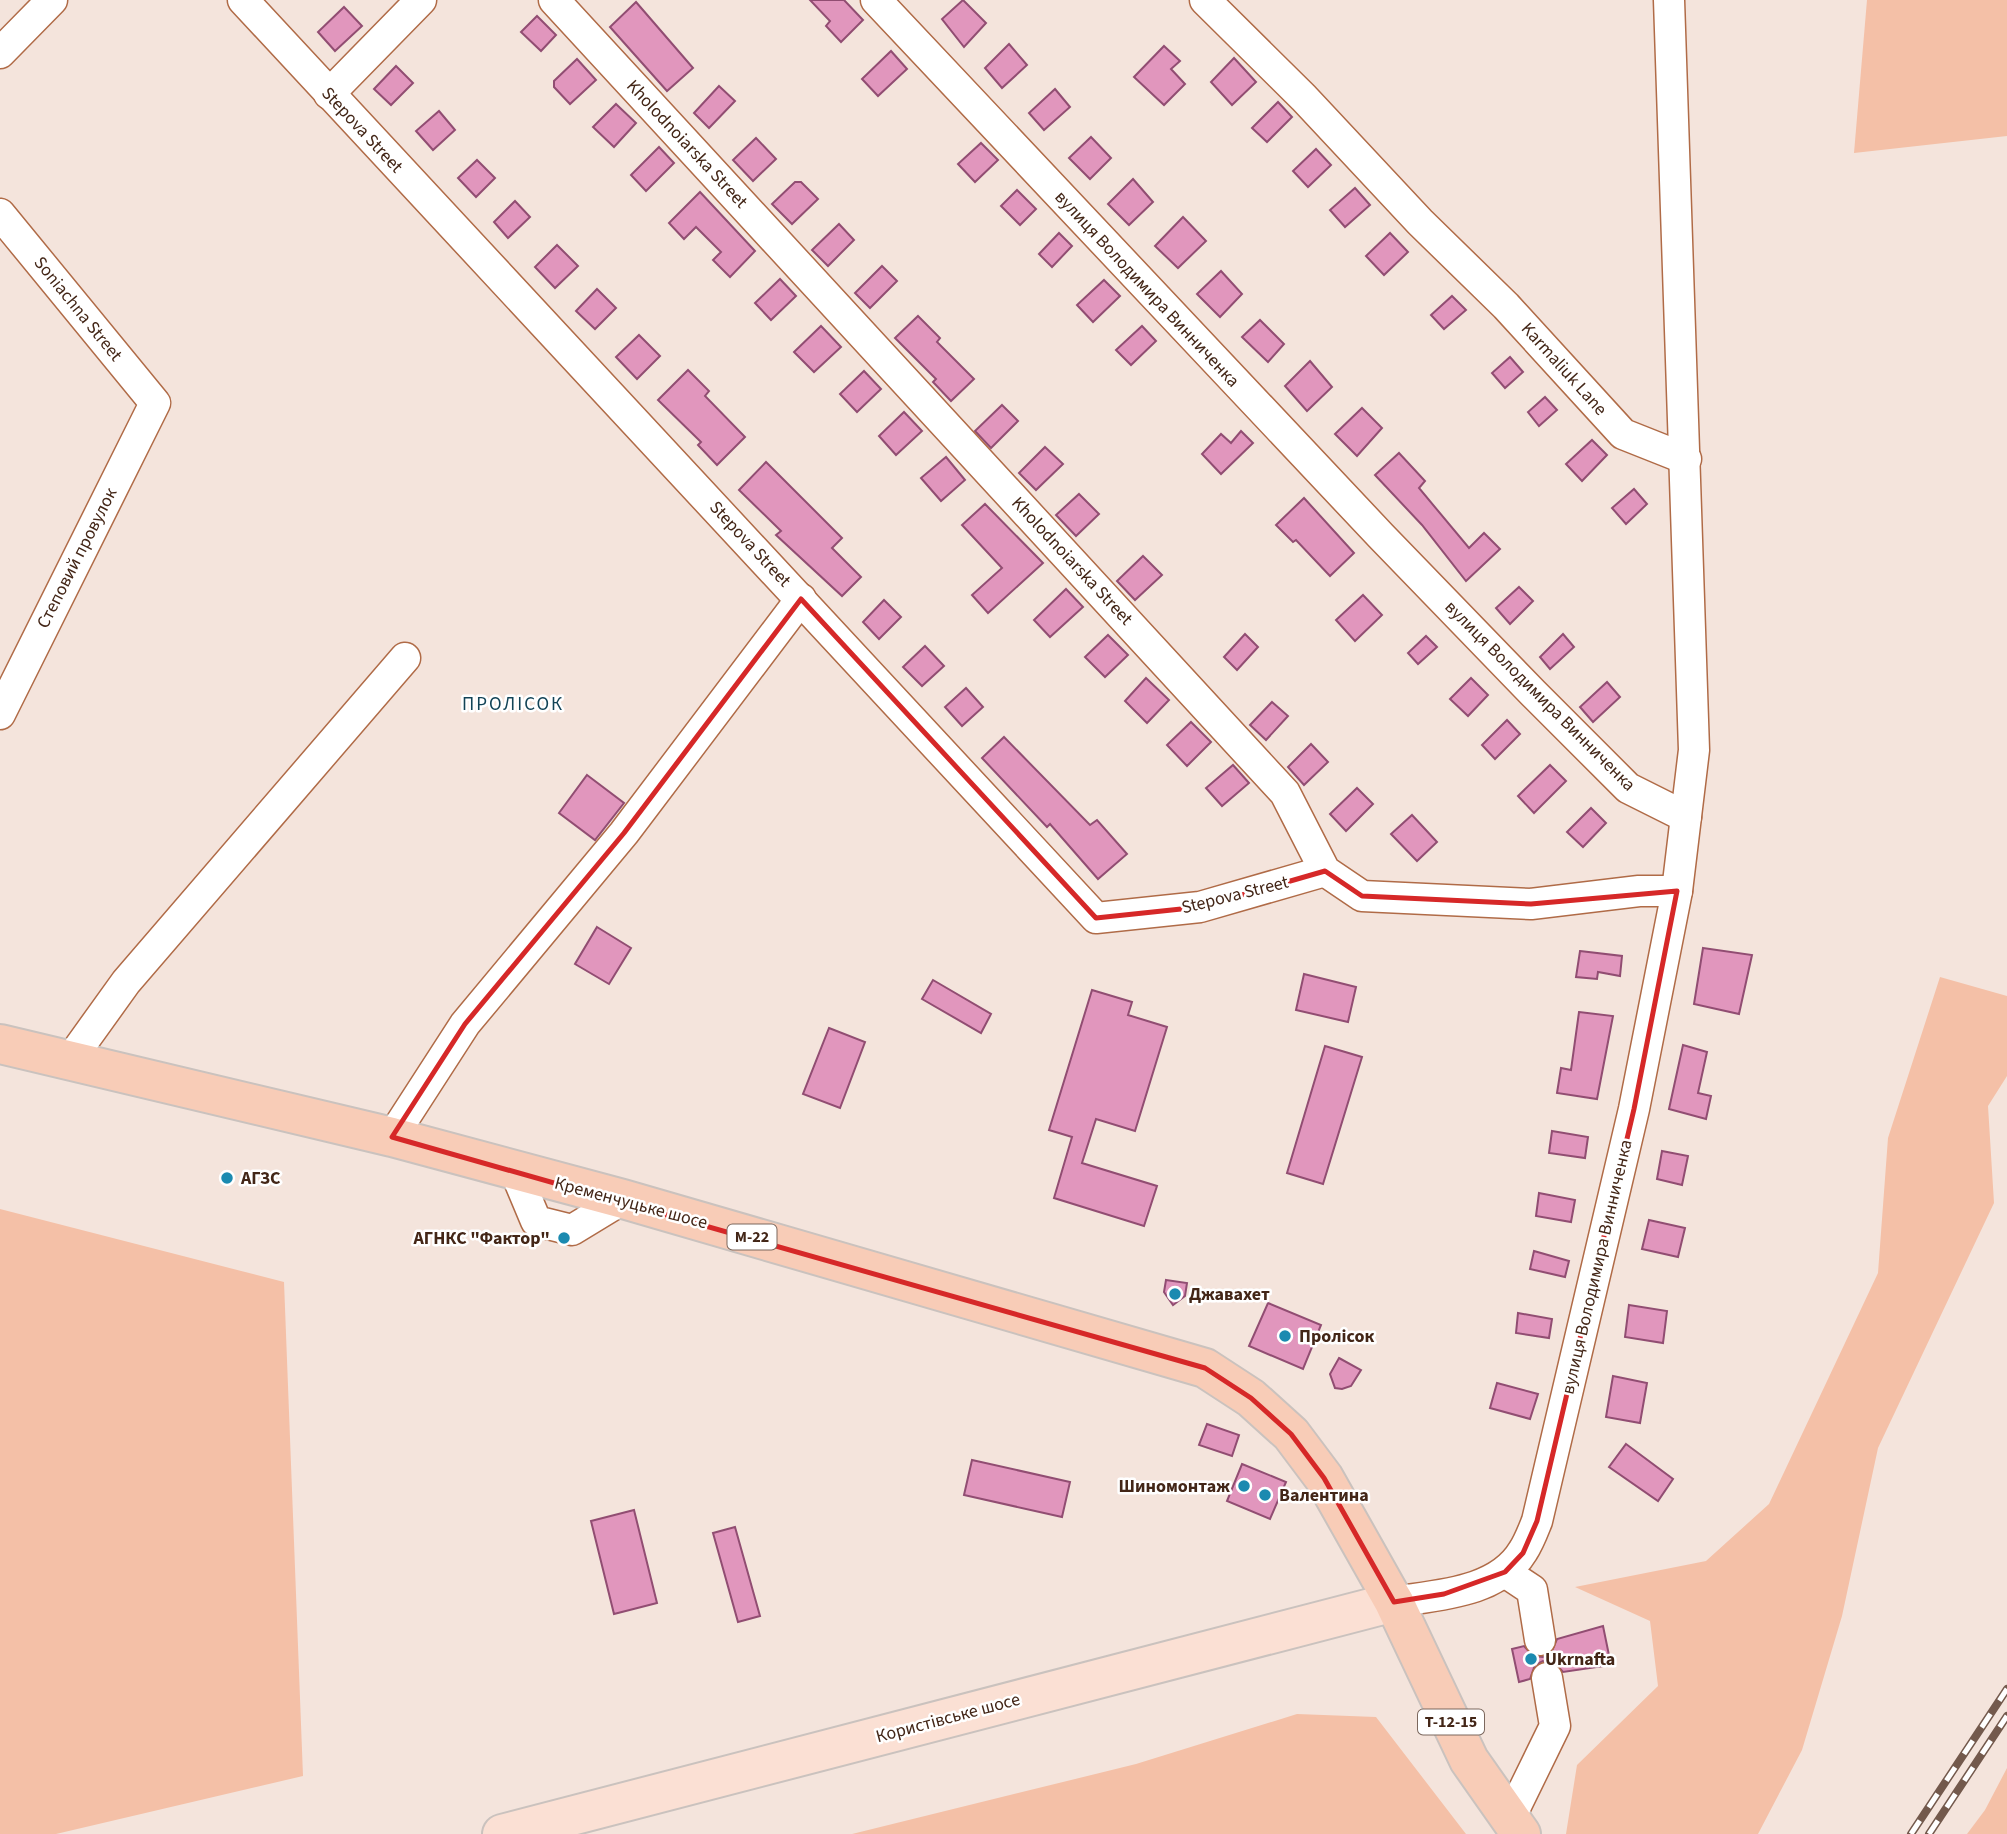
<svg xmlns="http://www.w3.org/2000/svg" width="2007" height="1834" viewBox="0 0 2007 1834" font-family="'Source Sans 3',sans-serif">
  <style>
    .green { fill: #f4c0a7 }
    .building { fill: #e196bd; stroke: #914d72; stroke-width: 2 }
    .lines { fill: none; stroke-linecap: round; stroke-linejoin: round }
    .minor-casing { stroke: #b06b47; stroke-width: 33 }
    .major-casing { stroke: #cac2be; stroke-width: 42 }
    .highway-casing { stroke: #cac2be; stroke-width: 42 }
    .minor { stroke: #fff; stroke-width: 30 }
    .major { stroke: #fbe0d4; stroke-width: 38 }
    .highway { stroke: #f8ccb7; stroke-width: 38 }
    .rail-casing { stroke: #73594c; stroke-width: 8 }
    .rail { stroke: #fff; stroke-width: 5; stroke-dasharray: 16; stroke-linecap: butt }
    .marked { fill: none; stroke: #d62828; stroke-width: 5; stroke-linejoin: round }
    .poi-dot { fill: #1b8ab0; stroke: #fff; stroke-width: 2.5 }
    .labels { text-anchor: middle; dominant-baseline: central; stroke-width: 5; stroke-linejoin: round; paint-order: stroke }
    .shield { fill: #fff; stroke: #7b675d; stroke-width: 2 }
    .shield-label { font-size: 16px; font-weight: bold; fill: #432617 }
    .street-label { font-size: 18px; fill: #432617; stroke: #fff }
    .poi-label { font-size: 18px; font-weight: bold; fill: #432617; stroke: #fff; text-anchor: start }
    .neighbourhood-label { font-size: 19px; letter-spacing: 2px; fill: #124356; stroke: #fff }
  </style>
  <rect width="100%" height="100%" fill="#f4e4dc"/>
  <g class="green">
    <path d="M1867 0H2007V136L1854 153Z"/>
    <path d="M1940 977 2007 996V1076L1988 1106 1994 1203 1878 1448 1842 1616 1802 1750 1758 1834H1566L1577 1765 1658 1686 1650 1621 1575 1587 1706 1561 1769 1504 1878 1273 1888 1138Z"/>
    <path d="M0 1209 284 1282 303 1776 56 1834H0Z"/>
    <path d="M1297 1714 1376 1717 1466 1834H852L1136 1764Z"/>
    <path d="M2007 1768V1834H1967L1985 1810Z"/>
  </g>
  <g class="building">
    <path d="M810 0H844L863 20 841 42 826 26 830 21Z"/>
    <path d="M963 0 986 23 964 47 942 19Z"/>
    <path d="M636 2 693 68 667 91 610 27Z"/>
    <path d="M344 7 362 26 335 51 318 32Z"/>
    <path d="M537 16 556 35 541 51 521 32Z"/>
    <path d="M1009 44 1027 65 1002 88 985 68Z"/>
    <path d="M1164 46 1180 61 1171 69 1185 84 1164 105 1134 77Z"/>
    <path d="M891 51 907 69 878 96 862 79Z"/>
    <path d="M1234 58 1256 82 1232 105 1211 82Z"/>
    <path d="M577 59 596 80 570 104 554 87V81Z"/>
    <path d="M396 66 413 83 391 105 374 89Z"/>
    <path d="M719 86 735 101 709 128 694 113Z"/>
    <path d="M1055 89 1070 107 1044 130 1029 113Z"/>
    <path d="M1278 102 1292 117 1267 142 1252 128Z"/>
    <path d="M616 104 636 123 614 147 593 127Z"/>
    <path d="M439 111 455 130 433 150 416 131Z"/>
    <path d="M1091 137 1111 158 1090 179 1069 158Z"/>
    <path d="M756 138 776 159 753 181 733 160Z"/>
    <path d="M981 143 998 160 975 182 958 164Z"/>
    <path d="M659 147 674 163 646 191 631 175Z"/>
    <path d="M1316 149 1331 165 1308 187 1293 171Z"/>
    <path d="M477 160 495 178 476 197 458 178Z"/>
    <path d="M1133 179 1153 202 1129 225 1108 204Z"/>
    <path d="M795 182H801L818 199 792 224 772 204Z"/>
    <path d="M1355 188 1370 205 1345 227 1330 210Z"/>
    <path d="M1017 190 1036 209 1020 225 1001 206Z"/>
    <path d="M700 192 755 251 730 277 713 260 721 252 696 227 684 239 669 223Z"/>
    <path d="M515 201 530 217 508 238 494 222Z"/>
    <path d="M1183 217 1206 241 1178 268 1155 246Z"/>
    <path d="M839 224 854 240 828 266 812 250Z"/>
    <path d="M1059 233 1072 246 1052 267 1039 254Z"/>
    <path d="M1390 233 1408 252 1384 275 1366 256Z"/>
    <path d="M557 245 578 266 555 288 535 267Z"/>
    <path d="M882 266 897 281 870 308 855 293Z"/>
    <path d="M1221 271 1242 294 1220 317 1197 294Z"/>
    <path d="M780 279 796 296 771 320 755 303Z"/>
    <path d="M1104 280 1120 296 1093 322 1077 305Z"/>
    <path d="M597 289 616 308 595 329 576 311Z"/>
    <path d="M1452 296 1466 310 1444 329 1431 315Z"/>
    <path d="M918 316 940 338 937 342 974 379 951 401 933 382 936 379 895 338Z"/>
    <path d="M1260 320 1284 344 1268 362 1242 337Z"/>
    <path d="M821 326 841 347 814 372 794 352Z"/>
    <path d="M1142 326 1156 341 1131 365 1116 350Z"/>
    <path d="M639 335 660 356 637 379 616 357Z"/>
    <path d="M1510 357 1523 372 1505 388 1492 373Z"/>
    <path d="M1310 361 1332 387 1307 411 1285 386Z"/>
    <path d="M688 370 709 391 705 396 745 437 717 465 698 445 701 442 658 400Z"/>
    <path d="M864 371 881 389 857 412 840 394Z"/>
    <path d="M1545 397 1557 410 1539 426 1528 412Z"/>
    <path d="M1002 405 1018 421 991 448 975 431Z"/>
    <path d="M1362 408 1382 428 1357 456 1335 434Z"/>
    <path d="M904 412 922 431 896 455 879 436Z"/>
    <path d="M1241 431 1253 443 1221 474 1202 454 1221 434 1231 443Z"/>
    <path d="M1592 440 1607 455 1582 481 1566 464Z"/>
    <path d="M1045 447 1063 464 1036 490 1019 473Z"/>
    <path d="M1399 453 1425 481 1419 488 1469 548 1484 533 1500 549 1466 581 1422 525 1375 475Z"/>
    <path d="M946 457 965 480 941 501 921 478Z"/>
    <path d="M766 462 842 538 832 548 861 577 842 596 776 535 781 531 739 490Z"/>
    <path d="M1634 489 1647 504 1626 524 1612 508Z"/>
    <path d="M1079 494 1099 514 1076 536 1056 515Z"/>
    <path d="M1304 498 1354 553 1330 576 1296 540 1293 542 1276 525Z"/>
    <path d="M985 504 1043 563 988 613 972 595 1002 568 962 525Z"/>
    <path d="M1143 556 1162 575 1135 600 1117 581Z"/>
    <path d="M1519 587 1533 601 1510 624 1496 608Z"/>
    <path d="M1066 589 1083 607 1050 637 1034 620Z"/>
    <path d="M1363 595 1382 615 1355 641 1336 620Z"/>
    <path d="M884 600 901 617 879 639 863 622Z"/>
    <path d="M1245 634 1258 647 1237 670 1224 657Z"/>
    <path d="M1563 634 1574 647 1550 669 1540 657Z"/>
    <path d="M1108 635 1128 655 1105 677 1085 657Z"/>
    <path d="M1426 636 1437 647 1418 664 1408 653Z"/>
    <path d="M925 646 944 666 922 686 903 667Z"/>
    <path d="M1146 678 1169 700 1147 723 1125 701Z"/>
    <path d="M1471 678 1488 695 1468 716 1450 699Z"/>
    <path d="M1607 682 1620 697 1593 722 1580 707Z"/>
    <path d="M966 688 983 707 962 726 945 707Z"/>
    <path d="M1272 702 1288 716 1266 740 1250 725Z"/>
    <path d="M1507 720 1520 734 1495 759 1482 745Z"/>
    <path d="M1191 722 1211 742 1187 766 1167 745Z"/>
    <path d="M1004 737 1090 825 1097 820 1127 854 1098 879 1050 824 1047 827 982 758Z"/>
    <path d="M1311 744 1328 762 1304 785 1288 767Z"/>
    <path d="M1233 765 1249 783 1222 806 1206 788Z"/>
    <path d="M1550 765 1566 781 1534 813 1518 796Z"/>
    <path d="M587 775 624 803 595 840 559 813Z"/>
    <path d="M1357 788 1373 804 1346 831 1330 814Z"/>
    <path d="M1591 808 1606 823 1583 847 1567 832Z"/>
    <path d="M1412 815 1437 842 1417 861 1391 834Z"/>
    <path d="M597 927 631 948 609 984 575 964Z"/>
    <path d="M1703 948 1752 955 1739 1014 1694 1004Z"/>
    <path d="M1580 951 1622 956 1620 976 1598 972 1597 979 1576 977Z"/>
    <path d="M1304 974 1356 987 1348 1022 1296 1010Z"/>
    <path d="M933 980 991 1014 981 1033 922 999Z"/>
    <path d="M1092 990 1132 1002 1128 1015 1167 1027 1135 1131 1096 1119 1082 1163 1157 1186 1144 1226 1054 1198 1072 1137 1049 1130Z"/>
    <path d="M1579 1012 1613 1016 1597 1099 1557 1093 1561 1068 1571 1070Z"/>
    <path d="M829 1028 865 1042 840 1108 803 1094Z"/>
    <path d="M1683 1045 1707 1052 1698 1093 1711 1096 1706 1119 1669 1109Z"/>
    <path d="M1325 1046 1362 1057 1323 1184 1287 1173Z"/>
    <path d="M1552 1131 1588 1137 1585 1158 1549 1153Z"/>
    <path d="M1662 1151 1688 1156 1682 1185 1657 1179Z"/>
    <path d="M1539 1193 1575 1200 1571 1222 1536 1216Z"/>
    <path d="M1649 1220 1685 1228 1678 1257 1642 1249Z"/>
    <path d="M1534 1251 1569 1261 1565 1277 1530 1269Z"/>
    <path d="M1166 1280 1187 1283 1185 1296 1173 1305 1164 1292Z"/>
    <path d="M1268 1303 1321 1325 1303 1369 1249 1346Z"/>
    <path d="M1629 1305 1667 1311 1663 1343 1625 1337Z"/>
    <path d="M1518 1313 1552 1319 1549 1338 1516 1333Z"/>
    <path d="M1339 1358 1361 1370 1351 1386 1342 1389 1335 1388 1330 1374Z"/>
    <path d="M1613 1376 1647 1383 1640 1423 1606 1417Z"/>
    <path d="M1497 1383 1538 1394 1530 1419 1490 1408Z"/>
    <path d="M1207 1424 1239 1435 1232 1456 1199 1445Z"/>
    <path d="M1626 1444 1673 1479 1658 1501 1609 1467Z"/>
    <path d="M972 1460 1070 1482 1062 1517 964 1495Z"/>
    <path d="M1242 1464 1286 1482 1270 1519 1227 1501Z"/>
    <path d="M634 1510 657 1603 614 1614 591 1521Z"/>
    <path d="M735 1527 760 1616 738 1622 713 1533Z"/>
    <path d="M1603 1626 1611 1665 1563 1672 1554 1662 1543 1661 1535 1665 1530 1679 1519 1682 1512 1649 1524 1646 1533 1656 1543 1657 1551 1653 1557 1639Z"/>
  </g>
  <g class="lines">
    <g class="minor-casing">
      <g id="minor">
        <path d="M243 0 1096 918 1200 907 1325 871"/>
        <path d="M554 0 1285 793 1325 871 1362 896 1531 904 1639 891H1677"/>
        <path d="M876 0 1381 536 1533 693 1628 788 1686 817"/>
        <path d="M1205 0 1304 98 1420 222 1506 306 1623 434 1686 459"/>
        <path d="M0 53 52 0"/>
        <path d="M329 94 421 0"/>
        <path d="M0 214 155 403 0 714"/>
        <path d="M70 1060 126 982 405 658"/>
        <path d="M392 1137 465 1024 624 833 801 599"/>
        <path d="M515 1171 536 1221 572 1230 623 1199"/>
        <path d="M1505 1572 1532 1590 1540 1640"/>
        <path d="M1394 1602C1437 1595 1498 1593 1523 1551 1529 1542 1533 1531 1537 1521L1634 1109 1677 891 1694 750 1669 0"/>
        <path d="M1510 1818 1555 1726 1547 1678"/>
      </g>
    </g>
    <g class="major-casing">
      <path id="major" d="M502 1834 1394 1602"/>
    </g>
    <g class="highway-casing">
      <path id="highway" d="M0 1044 392 1137 623 1199 1205 1368 1251 1398 1291 1434 1324 1478 1394 1602 1469 1760 1521 1834"/>
    </g>
    <use href="#minor" class="minor"/>
    <use href="#major" class="major"/>
    <use href="#highway" class="highway"/>
    <g class="rail-casing">
      <g id="rail">
        <path d="M1911 1834 2007 1689"/>
        <path d="M1929 1834 2007 1716"/>
      </g>
    </g>
    <use href="#rail" class="rail"/>
  </g>
  <path class="marked" d="M801 599 1096 918 1200 907 1325 871 1362 896 1531 904 1677 891 1634 1109 1537 1521 1523 1553 1505 1572 1444 1594 1394 1602 1324 1478 1291 1434 1251 1398 1205 1368 392 1137 465 1024 624 833Z"/>
  <g class="poi-dot">
    <circle cx="227" cy="1178" r="7"/>
    <circle cx="564" cy="1238" r="7"/>
    <circle cx="1175" cy="1294" r="7"/>
    <circle cx="1285" cy="1336" r="7"/>
    <circle cx="1244" cy="1486" r="7"/>
    <circle cx="1265" cy="1495" r="7"/>
    <circle cx="1531" cy="1659" r="7"/>
  </g>
  <g class="labels">
    <g class="shield">
      <rect x="727.5" y="1224.5" width="49" height="25" rx="5"/>
      <rect x="1418" y="1709.5" width="66" height="25" rx="5"/>
    </g>
    <g class="shield-label">
      <text x="752" y="1237">М-22</text>
      <text x="1451" y="1722">Т-12-15</text>
    </g>
    <g class="street-label">
      <text transform="translate(362 130) rotate(47)">Stepova Street</text>
      <text transform="translate(687 144) rotate(47)">Kholodnoiarska Street</text>
      <text transform="translate(1147 289) rotate(47)">вулиця Володимира Винниченка</text>
      <text transform="translate(78 309) rotate(51)">Soniachna Street</text>
      <text transform="translate(1564 369) rotate(48)">Karmaliuk Lane</text>
      <text transform="translate(750 544) rotate(47)">Stepova Street</text>
      <text transform="translate(77 558) rotate(-63)">Степовий провулок</text>
      <text transform="translate(1072 561) rotate(47)">Kholodnoiarska Street</text>
      <text transform="translate(1540 696) rotate(45)">вулиця Володимира Винниченка</text>
      <text transform="translate(1235 895) rotate(-14)">Stepova Street</text>
      <text transform="translate(631 1203) rotate(15)">Кременчуцьке шосе</text>
      <text transform="translate(1597 1267) rotate(-77)">вулиця Володимира Винниченка</text>
      <text transform="translate(948 1718) rotate(-15)">Користівське шосе</text>
    </g>
    <g class="poi-label">
      <text x="241" y="1178">АГЗС</text>
      <text x="550" y="1238" text-anchor="end">АГНКС "Фактор"</text>
      <text x="1189" y="1294">Джавахет</text>
      <text x="1299" y="1336">Пролісок</text>
      <text x="1230" y="1486" text-anchor="end">Шиномонтаж</text>
      <text x="1279" y="1495">Валентина</text>
      <text x="1545" y="1659">Ukrnafta</text>
    </g>
    <g class="neighbourhood-label">
      <text x="513" y="704">ПРОЛІСОК</text>
    </g>
  </g>
</svg>
